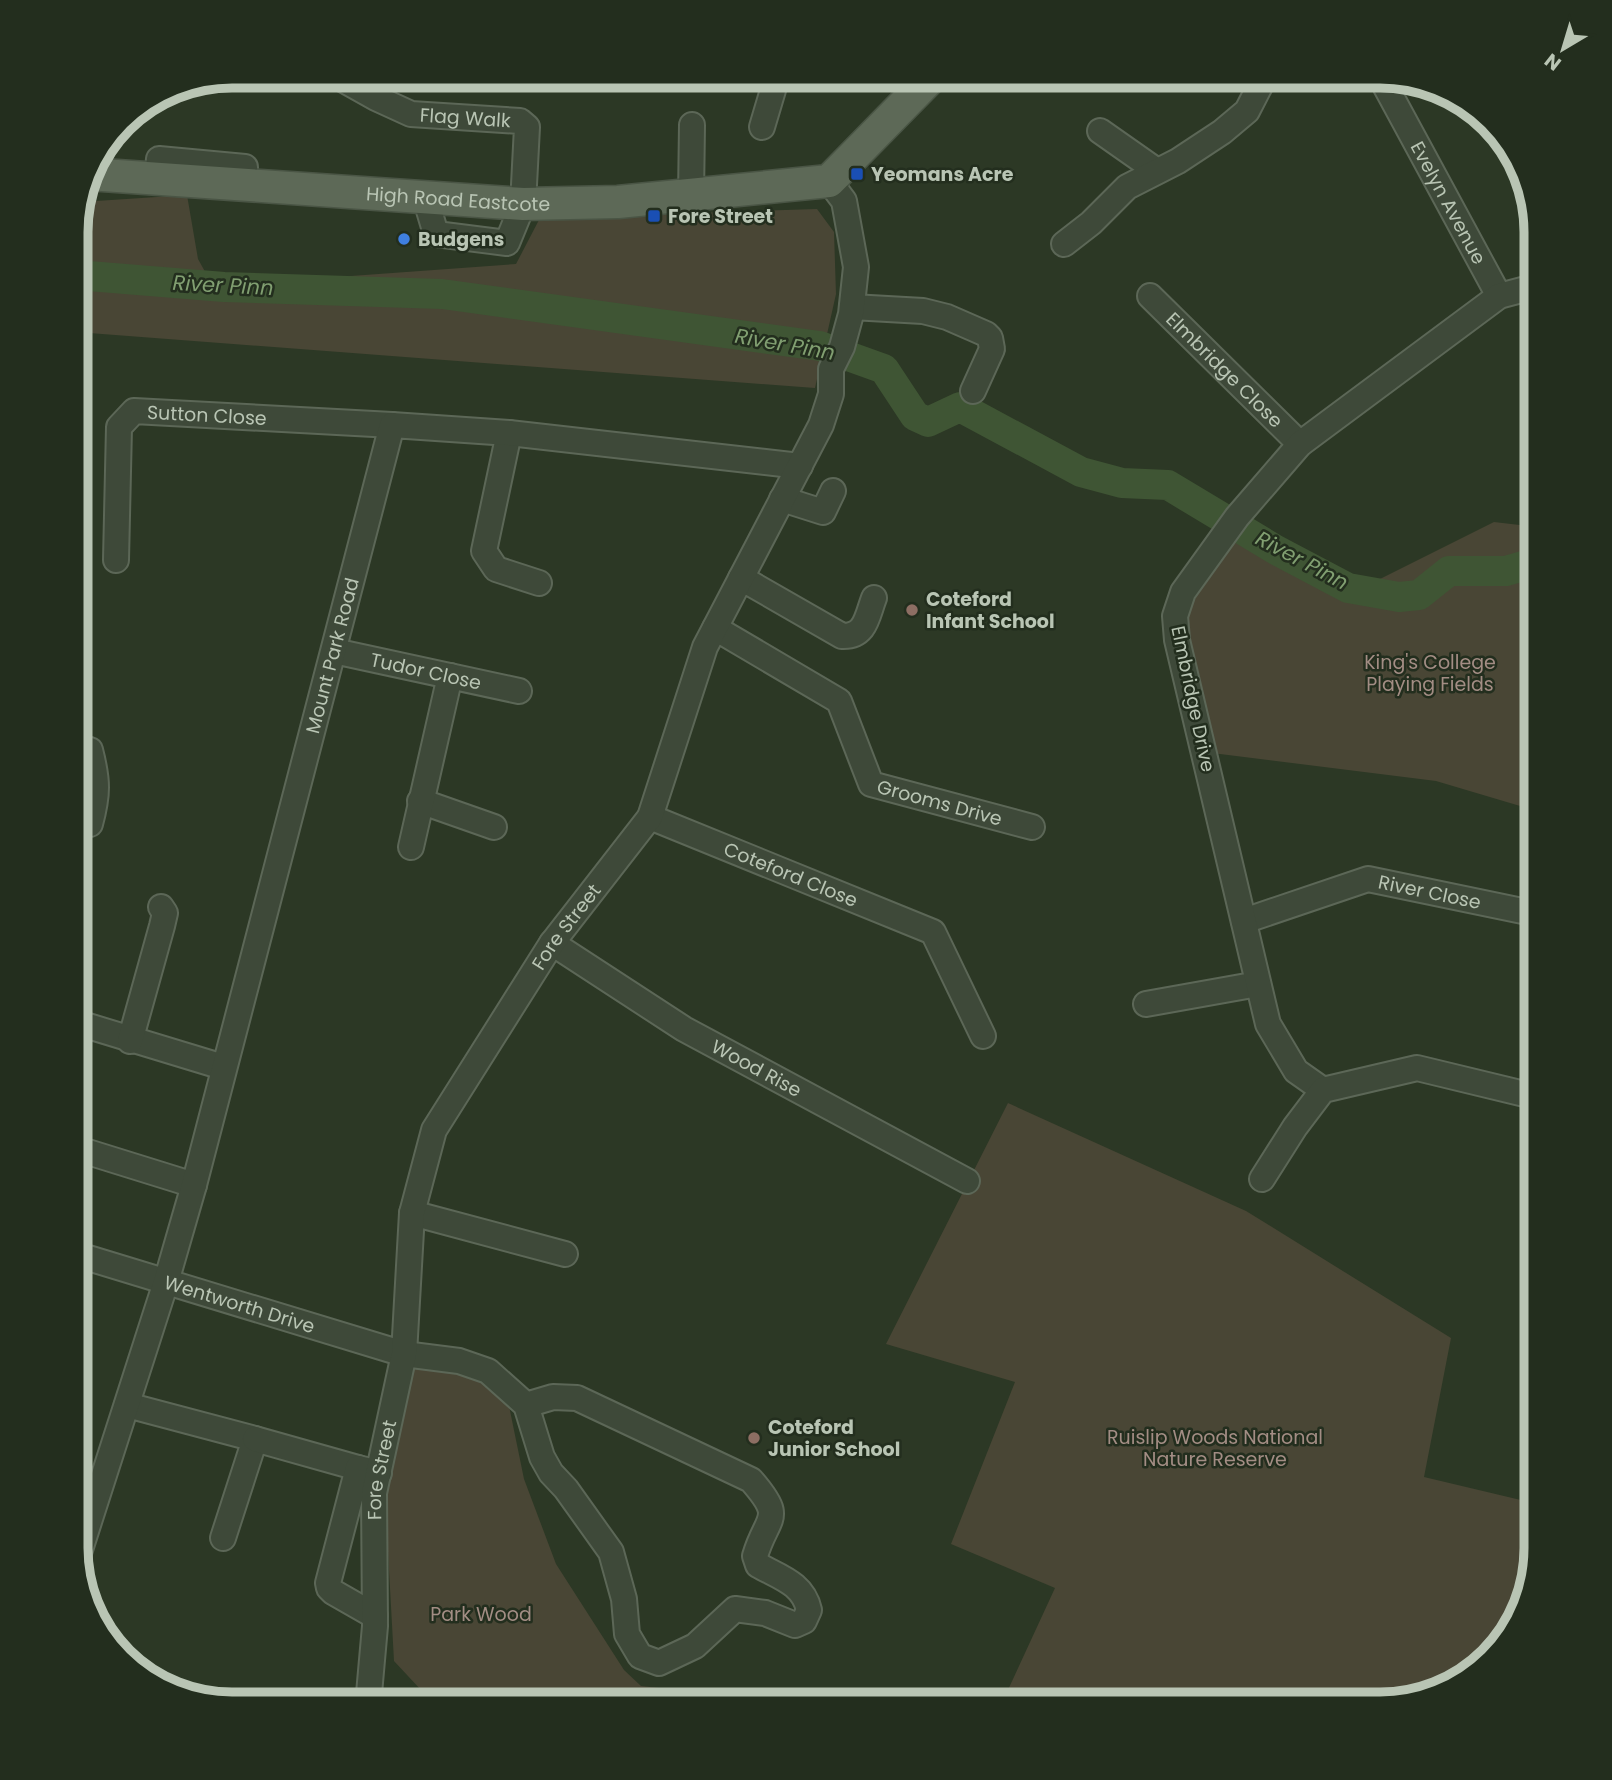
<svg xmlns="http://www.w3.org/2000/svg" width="1612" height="1780" viewBox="0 0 1612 1780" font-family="Poppins,sans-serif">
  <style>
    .green { fill: #494635 }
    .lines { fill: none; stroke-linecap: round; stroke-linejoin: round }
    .river { stroke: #3f5534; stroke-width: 30 }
    .minor-casing { stroke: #5c6757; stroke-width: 28 }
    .major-casing { stroke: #4a5545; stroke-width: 35 }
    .minor { stroke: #3e4939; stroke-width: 24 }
    .major { stroke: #5d6957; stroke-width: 32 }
    .transit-dot { fill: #1a4fb4; stroke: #232e1e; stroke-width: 2.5 }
    .shop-dot { fill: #3f7fe0; stroke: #232e1e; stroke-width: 2.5 }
    .education-dot { fill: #8d6e63; stroke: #232e1e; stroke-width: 2.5 }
    .labels { text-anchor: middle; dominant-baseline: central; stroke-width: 5; stroke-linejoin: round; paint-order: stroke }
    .street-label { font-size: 19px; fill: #b9c5b4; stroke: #232e1e }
    .poi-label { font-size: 19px; font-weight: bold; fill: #b9c5b4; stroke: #232e1e; text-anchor: start }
    .park-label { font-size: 19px; fill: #a38d84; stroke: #232e1e }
    .water-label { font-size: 21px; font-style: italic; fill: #819f71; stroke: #232e1e }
    .rim { fill: none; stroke: #b9c5b4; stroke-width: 9 }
  </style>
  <rect width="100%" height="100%" fill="#2c3825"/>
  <g class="green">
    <path d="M187 195 198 259 213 286 516 264 540 218 817 209 834 232 836 294 815 388 76 332V221L81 202Z"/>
    <path d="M1494 522 1537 527V811L1436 781 1204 752 1178 601 1226 531 1340 599Z"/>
    <path d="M1008 1103 1246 1211 1451 1338 1424 1477 1537 1504V1549L1521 1617 1476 1672 1381 1705H1001L1055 1588 951 1544 1015 1382 886 1344Z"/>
    <path d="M413 1359 470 1371 507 1396 524 1479 556 1564 624 1670 641 1686 723 1695 750 1705H435L394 1661 385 1497Z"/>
  </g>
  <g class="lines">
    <path class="river" d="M76 275 224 287 442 294 820 346 884 369 915 416 928 422 960 407 1081 472 1122 483 1168 485 1276 550 1348 588 1399 597 1419 595 1449 571H1506L1537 562"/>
    <g class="minor-casing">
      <g id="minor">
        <path id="s1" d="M335 75 376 98 411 114 520 121 527 127 523 204 507 243 436 234 425 197"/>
        <path id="s2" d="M1380 76 1499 296"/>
        <path d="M762 127 773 90"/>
        <path d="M1100 131 1157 171"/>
        <path d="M157 179 159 159 245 167 244 185"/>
        <path d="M691 196 692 125"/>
        <path d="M1064 244 1091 223 1127 187 1178 161 1222 132 1247 111 1265 76"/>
        <path id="s3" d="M1150 296 1300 444"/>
        <path d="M852 307 923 311 947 317 986 334 990 338 992 349 973 391"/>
        <path d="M509 433 484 551 496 569 539 583"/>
        <path d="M782 499 823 512 833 491"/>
        <path id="s4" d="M116 560 119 427 134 411 392 425"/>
        <path d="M741 578 842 636C866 637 867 616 874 598"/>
        <path id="s5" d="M715 628 839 701 871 784 1032 827"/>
        <path id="s6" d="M334 651 519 691"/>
        <path d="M75 746 90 750C98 781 98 794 90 824"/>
        <path d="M420 801 494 827"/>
        <path id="s7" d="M650 817 933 932 983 1036"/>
        <path d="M411 847 450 676"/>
        <path id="s8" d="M1244 921 1368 879 1537 914"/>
        <path id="s9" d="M552 943 684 1029 967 1181"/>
        <path d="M1146 1004 1258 984"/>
        <path d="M75 1022 223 1067"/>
        <path d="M130 1041 162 926 165 913 161 907"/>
        <path d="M1323 1090 1296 1071 1268 1024 1177 640 1175 616 1183 592 1237 517 1300 444 1499 296 1537 286"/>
        <path d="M75 1148 194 1185"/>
        <path d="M1262 1179 1295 1127 1323 1090 1417 1068 1537 1097"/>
        <path d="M412 1213 565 1254"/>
        <path id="s10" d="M75 1254 404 1354 459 1361 488 1371 526 1405 542 1457 551 1473 566 1489 611 1552 624 1599 627 1634 640 1656 659 1663 695 1646 735 1609 765 1613 795 1625 804 1621 809 1610C803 1583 779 1577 758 1565L755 1556C767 1515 786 1520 751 1480L577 1398 553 1397 526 1405"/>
        <path d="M127 1405 255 1439 223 1538"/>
        <path d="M255 1439 358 1468"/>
        <path id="s11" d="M78 1556 166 1282 194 1185 392 425 509 433 800 466"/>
        <path d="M375 1616 333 1592 329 1588 328 1583 358 1468 379 1473"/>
        <path id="s12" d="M368 1705 375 1626 374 1493 404 1354 412 1213 434 1130 552 943 650 817 705 647 821 425 831 394V369L842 347 851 314 856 267 844 201 829 181"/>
      </g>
    </g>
    <g class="major-casing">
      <g id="major">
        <path id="s13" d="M88 174 523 204 618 202 829 181 933 75"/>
      </g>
    </g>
    <use href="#minor" class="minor"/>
    <use href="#major" class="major"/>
  </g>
  <g class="transit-dot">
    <rect x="850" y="167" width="14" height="14" rx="3.5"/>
    <rect x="647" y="209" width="14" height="14" rx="3.5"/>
  </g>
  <circle class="shop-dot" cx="404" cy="239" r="7"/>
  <g class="education-dot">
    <circle cx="912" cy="610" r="7"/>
    <circle cx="754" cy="1438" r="7"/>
  </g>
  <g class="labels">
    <g class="street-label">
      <text stroke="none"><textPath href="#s1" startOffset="140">Flag Walk</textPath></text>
      <text stroke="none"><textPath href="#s13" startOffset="371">High Road Eastcote</textPath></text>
      <text stroke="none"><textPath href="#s2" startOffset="144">Evelyn Avenue</textPath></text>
      <text stroke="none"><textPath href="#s3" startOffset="105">Elmbridge Close</textPath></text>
      <text stroke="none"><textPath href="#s4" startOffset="228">Sutton Close</textPath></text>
      <text stroke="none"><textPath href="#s11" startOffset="936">Mount Park Road</textPath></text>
      <text stroke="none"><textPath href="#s6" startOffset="94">Tudor Close</textPath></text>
      <text transform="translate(1193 699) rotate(78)">Elmbridge Drive</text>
      <text stroke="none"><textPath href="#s5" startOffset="304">Grooms Drive</textPath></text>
      <text stroke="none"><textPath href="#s7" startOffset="152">Coteford Close</textPath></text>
      <text stroke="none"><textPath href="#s8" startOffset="194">River Close</textPath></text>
      <text stroke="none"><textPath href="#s12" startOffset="824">Fore Street</textPath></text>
      <text stroke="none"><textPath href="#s9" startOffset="240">Wood Rise</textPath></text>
      <text stroke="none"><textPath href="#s10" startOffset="172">Wentworth Drive</textPath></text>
      <text stroke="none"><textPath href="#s12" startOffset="236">Fore Street</textPath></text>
    </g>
    <g class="poi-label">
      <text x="871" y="174">Yeomans Acre</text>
      <text x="668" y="216">Fore Street</text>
      <text x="418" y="239">Budgens</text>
      <text x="926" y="599">Coteford<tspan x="926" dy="22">Infant School</tspan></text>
      <text x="768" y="1427">Coteford<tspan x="768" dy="22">Junior School</tspan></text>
    </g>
    <g class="park-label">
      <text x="1430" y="662">King's College<tspan x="1430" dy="22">Playing Fields</tspan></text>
      <text x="1215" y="1437">Ruislip Woods National<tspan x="1215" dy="22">Nature Reserve</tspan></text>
      <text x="481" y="1614">Park Wood</text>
    </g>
    <g class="water-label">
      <text transform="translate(223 285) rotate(3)">River Pinn</text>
      <text transform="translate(785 344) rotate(10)">River Pinn</text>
      <text transform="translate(1302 560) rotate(28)">River Pinn</text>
    </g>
  </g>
  <path d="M0 0H1612V1780H0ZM232 88H1380A144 144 0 0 1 1524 232V1548A144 144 0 0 1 1380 1692H232A144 144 0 0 1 88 1548V232A144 144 0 0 1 232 88Z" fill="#232e1e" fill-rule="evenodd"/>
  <path class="rim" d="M232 88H1380A144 144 0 0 1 1524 232V1548A144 144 0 0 1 1380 1692H232A144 144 0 0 1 88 1548V232A144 144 0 0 1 232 88Z"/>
  <g transform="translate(1563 49) rotate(218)" stroke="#232e1e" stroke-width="5" paint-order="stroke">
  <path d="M0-5L12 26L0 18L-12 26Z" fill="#b9c5b4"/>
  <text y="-10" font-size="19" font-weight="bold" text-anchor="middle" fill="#b9c5b4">N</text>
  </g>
</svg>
